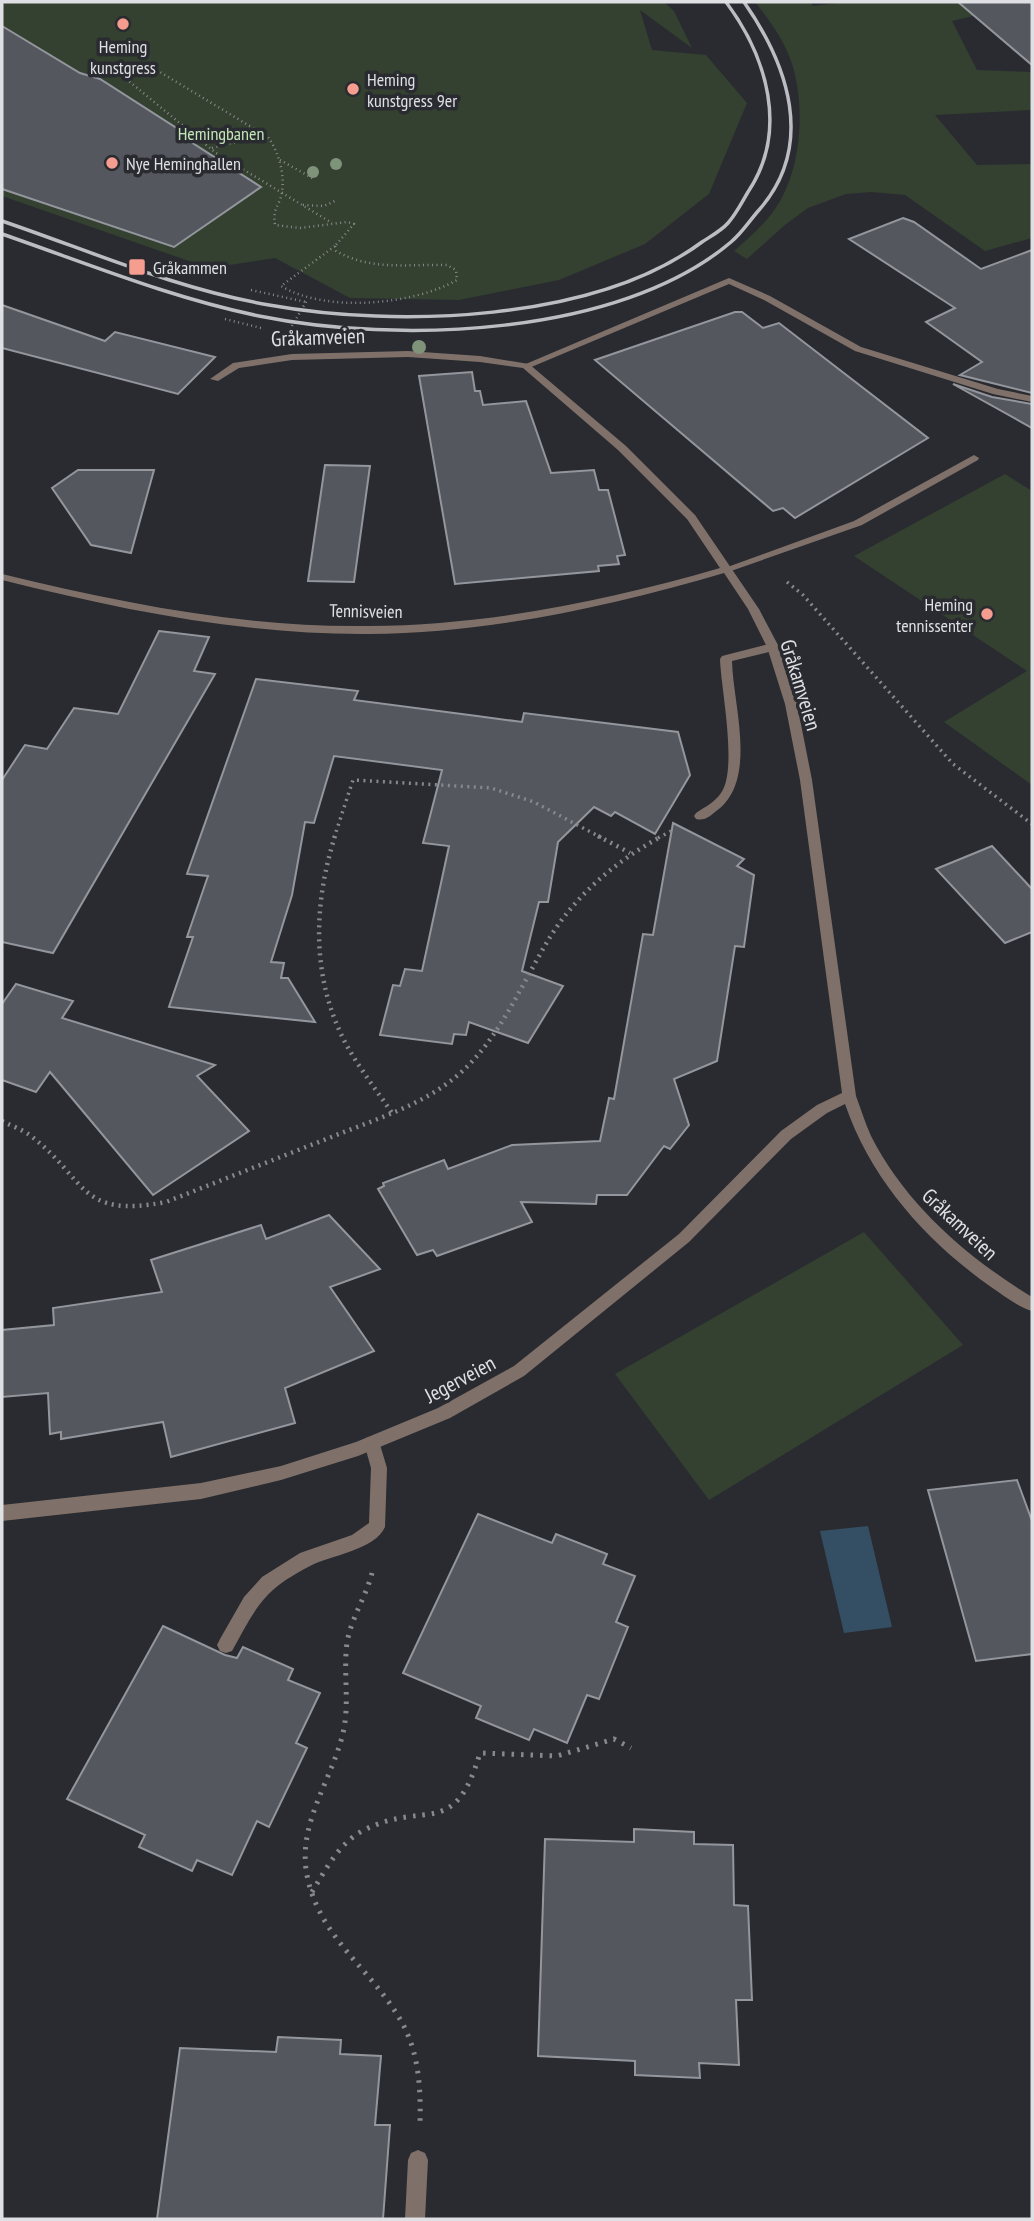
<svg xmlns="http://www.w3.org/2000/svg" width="1034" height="2221" viewBox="0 0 1034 2221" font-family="'PT Sans Narrow',sans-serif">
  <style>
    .green { fill: #344030 }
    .water { fill: #344f63 }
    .building { fill: #54575d; stroke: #93969d; stroke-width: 2 }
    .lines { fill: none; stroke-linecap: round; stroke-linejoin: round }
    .path-far3 { stroke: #88898d; stroke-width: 2.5; stroke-dasharray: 1 3.5; stroke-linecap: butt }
    .path-far2 { stroke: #88898d; stroke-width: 3.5; stroke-dasharray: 2 4.5; stroke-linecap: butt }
    .path-far1 { stroke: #88898d; stroke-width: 4.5; stroke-dasharray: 2 5; stroke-linecap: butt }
    .path { stroke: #88898d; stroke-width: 5; stroke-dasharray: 2.5 7; stroke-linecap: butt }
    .service { fill: #7f7169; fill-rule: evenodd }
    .minor { fill: #7f7169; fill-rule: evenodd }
    .rail { stroke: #bcbdc2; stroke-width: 3.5 }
    .tree { fill: #7e937a }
    .poi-dot { fill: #f59d8f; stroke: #292b30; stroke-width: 2.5 }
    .labels { text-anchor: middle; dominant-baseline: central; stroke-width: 7; stroke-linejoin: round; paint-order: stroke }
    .far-poi-label { font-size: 18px; fill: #dfe0e4; stroke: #292b30; text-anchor: start }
    .far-park-label { font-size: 18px; fill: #c3e8b7; stroke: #292b30 }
    .far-street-label { font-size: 18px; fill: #dfe0e4; stroke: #292b30 }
    .street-label { font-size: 21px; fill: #dfe0e4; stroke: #292b30 }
  </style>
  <rect width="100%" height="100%" fill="#292b30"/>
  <g class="green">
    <path d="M2 2H664L674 11 692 48 640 10 652 50 706 55 747 103 709 194 645 244 559 280 459 300 350 298 275 258 209 268 2 196Z"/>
    <path d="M755 2H810L813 6 846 2H1032V12L1011 7 952 21 977 70 1032 72V110L935 115 977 165 1032 164V238L985 251 905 195 871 192 846 194 808 208 785 225 747 259 734 251C746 240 759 229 769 217 801 179 806 113 793 67 786 43 771 22 755 2Z"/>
    <path d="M1005 474 1032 491V785L944 722 1027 671 854 556Z"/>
    <path d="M864 1232 963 1345 709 1500 615 1374Z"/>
  </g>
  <path class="water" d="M868 1526 892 1627 844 1633 820 1531Z"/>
  <g class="building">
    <path d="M958 2H1032V65Z"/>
    <path d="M2 26 80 73 100 79 192 138 188 140 261 187 174 247 2 189Z"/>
    <path d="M903 218 914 222 981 269 1032 250V393L960 375 982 362 926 322 955 308 849 239Z"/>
    <path d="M2 305 105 341 115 332 215 357 178 394 2 348Z"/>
    <path d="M735 312H742L763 328 779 323 928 438 795 518 783 508 773 511 595 360Z"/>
    <path d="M472 372 475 391H480L483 405 526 401 551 473 594 470 599 490H608L625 555 617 556 619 564 598 566 599 571 455 584 419 376Z"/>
    <path d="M953 384 992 397 1032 404V428Z"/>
    <path d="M325 465 370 466 354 582 308 581Z"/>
    <path d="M78 470H154L131 553 91 545 52 488Z"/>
    <path d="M159 631 209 637 194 671 215 674 53 953 2 942V780L25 745 47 749 74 708 118 714Z"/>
    <path d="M256 679 358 691 354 700 477 716 522 722 524 713 678 732 690 775 655 834 615 812 611 816 594 807 558 842 548 902H539L522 971 563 986 528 1043 469 1022 466 1035 454 1034 452 1044 380 1035 393 985 400 986 405 969 422 971 449 846 423 843 442 770 334 756 314 823 305 822 292 895 271 962 284 963 281 978H288L315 1022 169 1007 193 937H187L208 876 187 874Z"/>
    <path d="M673 823 744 859 737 866 754 875 744 947 735 946 717 1061 674 1079 689 1125 670 1149 664 1146 627 1195H597L596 1204 521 1202 532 1222 437 1256 433 1250 417 1255 378 1189 384 1186 383 1183 444 1160 448 1169 512 1145 600 1141 609 1098 614 1099 643 934 653 935Z"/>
    <path d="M992 846 1032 889V932L1005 943 936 869Z"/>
    <path d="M16 984 73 1001 62 1018 215 1065 197 1076 249 1131 153 1195 50 1072 36 1092 2 1080V1004Z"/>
    <path d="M329 1215 380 1269 330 1287 374 1351 285 1388 295 1423 171 1457 163 1422 61 1439V1432L50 1434 48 1393 2 1397V1330L54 1325 53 1308 162 1292 151 1260 261 1225 266 1239Z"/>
    <path d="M1017 1480 1032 1521V1654L976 1661 928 1490Z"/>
    <path d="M478 1514 552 1543 556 1534 607 1554 603 1564 635 1576 616 1622 628 1627 599 1699 587 1695 567 1743 534 1729 529 1740 476 1718 481 1706 403 1673Z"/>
    <path d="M163 1626 225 1655 237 1658 243 1647 293 1669 288 1680 320 1693 296 1743 307 1748 269 1827 257 1821 232 1875 197 1860 192 1871 139 1847 145 1835 67 1799Z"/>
    <path d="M634 1829 694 1832V1844L733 1845 734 1905 748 1906 752 2000H736L739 2065 699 2063 700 2078 635 2075V2061L538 2056 545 1839 634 1842Z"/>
    <path d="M278 2037 341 2040 340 2054 381 2056 375 2125H390L383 2219H157L180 2048 276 2052Z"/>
  </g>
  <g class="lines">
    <g class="path-far3">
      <path d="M145 63 268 137C278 151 285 173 282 192 280 206 272 208 275 225L300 228 347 222 354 224 335 246"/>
      <path d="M119 73 216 153 332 223"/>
      <path d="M212 148 264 135"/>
      <path d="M280 160 314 179"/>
      <path d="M303 205 324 206 335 201"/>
      <path d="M335 246 336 251C371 271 408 264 447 265L456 270 457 280C413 305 325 313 281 286Z"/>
      <path d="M251 290 306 302"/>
      <path d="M225 319 261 328"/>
      <path d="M292 326 307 300"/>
    </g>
    <g class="path-far2">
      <path d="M787 582 803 595 953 764 1032 824"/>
      <path d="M334 838 353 780 491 788 534 802 602 838"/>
      <path d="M658 838 671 831"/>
    </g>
    <g class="path-far1">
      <path d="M335 836C313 906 311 979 347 1046 360 1069 377 1091 392 1113"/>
      <path d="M598 836 630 853"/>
      <path d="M2 1121C11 1126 22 1129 31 1136 88 1180 78 1219 166 1202 222 1180 278 1158 334 1136 376 1119 423 1105 458 1075 501 1038 522 982 552 934 579 892 618 860 662 836"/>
    </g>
    <g class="path">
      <path d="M372 1573C366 1597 351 1618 347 1643 343 1673 350 1703 343 1733 331 1783 295 1826 308 1880 322 1940 372 1970 401 2021 419 2052 421 2089 420 2124"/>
      <path d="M312 1892C326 1869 339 1843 364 1830 426 1799 454 1841 480 1753L557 1756 614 1739 631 1748"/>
    </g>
    <g class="service">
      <path d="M729 278 770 296 861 347 998 389 1032 396V402L993 394 855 351 764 300 729 284 529 368 521 366Z"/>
      <path d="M974 455 979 458 978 460 862 525 731 571H723L722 569 854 521Z"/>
      <path d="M773 643 779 647 777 650 732 661C733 706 759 782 715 812 709 817 704 821 696 819L694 816 696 813C705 807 715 802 721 793 738 769 721 690 720 659L722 656Z"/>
      <path d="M372 1436 378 1438 387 1468 385 1527C375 1550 331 1555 310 1566 299 1572 284 1580 274 1589 255 1605 244 1630 232 1651L226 1653 220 1651 217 1645 220 1639 244 1597 262 1577 300 1553 352 1535 369 1523 371 1468 364 1443 366 1438Z"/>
      <path d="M418 2150 425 2153 428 2160 425 2219H405L408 2160 411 2153Z"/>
    </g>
    <path class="minor" d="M408 351 480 356 529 364 626 446 695 515 759 609 779 647 797 704 812 780 856 1096C861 1109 865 1123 871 1136 906 1205 968 1258 1032 1297V1311C1018 1307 1003 1295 991 1287 926 1241 871 1180 845 1104L827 1113 791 1139 689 1242 524 1376 450 1418 358 1456 281 1480 201 1499 2 1521V1505L201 1483 281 1466 356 1442 438 1408 514 1366 679 1234 781 1131 817 1105 842 1093 800 780 785 704 767 647 748 609 724 573C608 607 489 633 369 634 244 635 122 610 2 580V574C122 603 245 628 369 626 489 625 606 601 720 568L687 519 618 450 523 368 480 362 408 357 292 360 239 368 218 381 210 379 233 363 292 354Z"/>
    <g class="rail">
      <path d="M2 221C90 251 177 289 269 305 397 328 594 322 702 242 711 236 721 231 728 223 736 214 742 202 748 192 789 131 767 57 726 2"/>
      <path d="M2 234C86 263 171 298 259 316 397 344 619 337 731 242 742 233 750 220 759 210 816 145 788 65 744 2"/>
    </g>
  </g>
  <g class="tree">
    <circle cx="336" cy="164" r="6"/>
    <circle cx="313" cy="172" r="6"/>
    <circle cx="419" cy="347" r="7"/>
  </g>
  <g class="poi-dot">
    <circle cx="123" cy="24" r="7"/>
    <circle cx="353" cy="89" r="7"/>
    <circle cx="112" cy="163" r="7"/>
    <rect x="128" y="258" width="18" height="18" rx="3.5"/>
    <circle cx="987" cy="614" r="7"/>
  </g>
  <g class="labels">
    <g class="far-poi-label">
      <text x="123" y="46" text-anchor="middle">Heming<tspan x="123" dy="21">kunstgress</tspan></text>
      <text x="367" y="79">Heming<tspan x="367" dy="21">kunstgress 9er</tspan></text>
      <text x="126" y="163">Nye Heminghallen</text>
      <text x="153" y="267">Gråkammen</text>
      <text x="973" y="604" text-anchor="end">Heming<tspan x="973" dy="21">tennissenter</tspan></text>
    </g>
    <g class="far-park-label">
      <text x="221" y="133">Hemingbanen</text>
    </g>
    <g class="far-street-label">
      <text transform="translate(366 611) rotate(1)">Tennisveien</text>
    </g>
    <g class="street-label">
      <text transform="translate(318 337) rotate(-2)">Gråkamveien</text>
      <text transform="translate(801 685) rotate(73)">Gråkamveien</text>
      <text transform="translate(960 1224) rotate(43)">Gråkamveien</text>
      <text transform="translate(460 1379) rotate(-28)">Jegerveien</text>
    </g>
  </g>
  <rect width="1034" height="2221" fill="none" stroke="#dfe0e4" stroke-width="7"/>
</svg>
